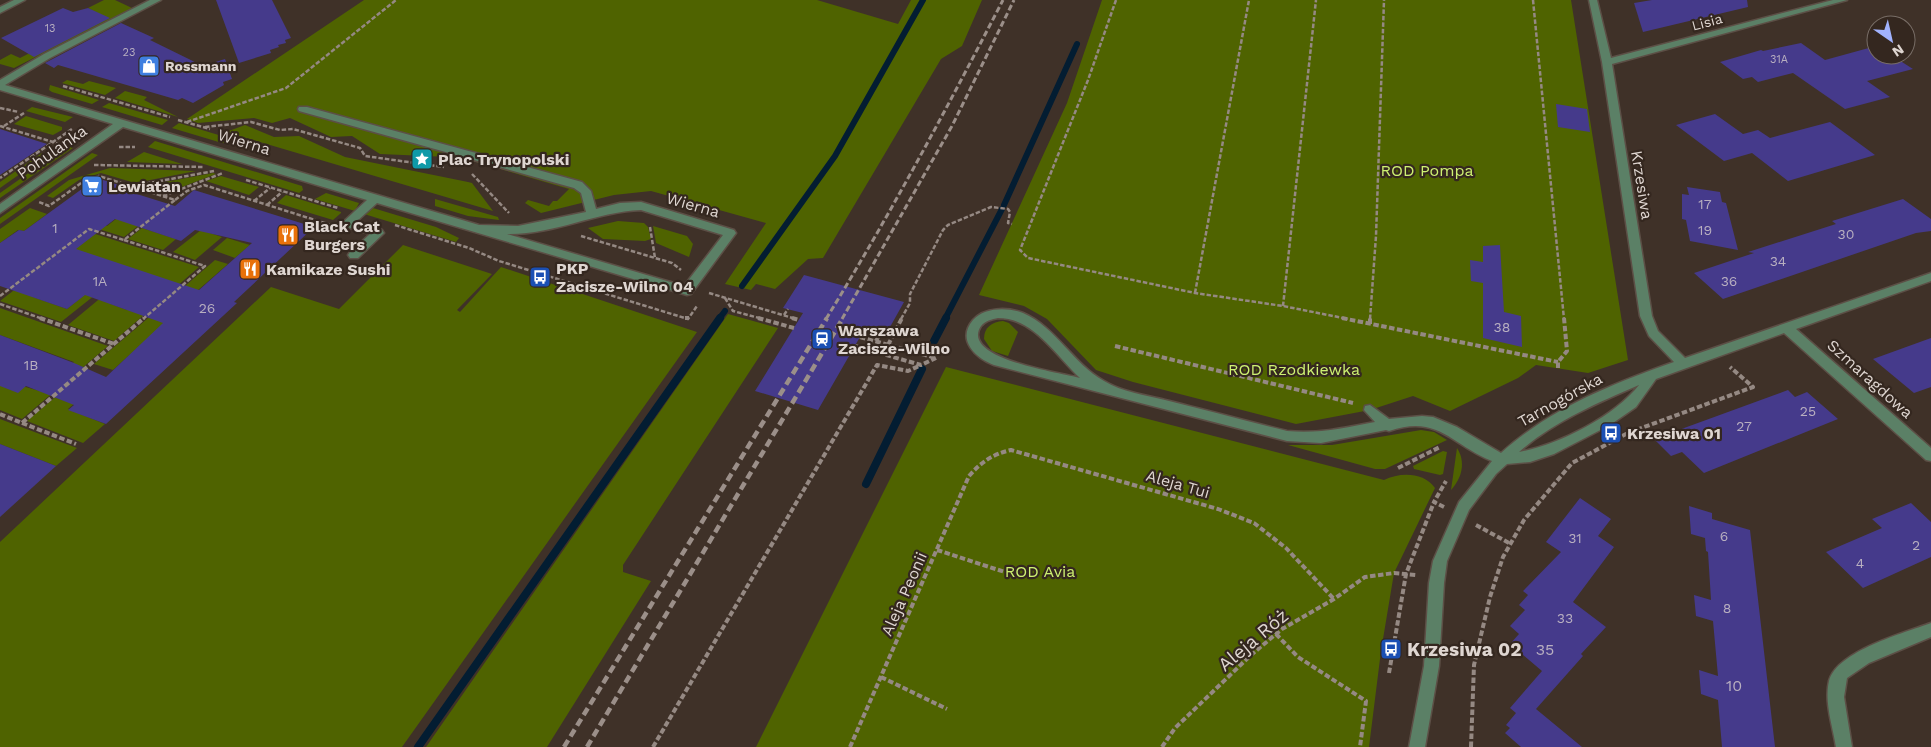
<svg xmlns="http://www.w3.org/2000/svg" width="1931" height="747" viewBox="0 0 1931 747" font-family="'Work Sans',sans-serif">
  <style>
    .green { fill: #4f6300 }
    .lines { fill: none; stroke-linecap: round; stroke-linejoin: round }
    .stream-far1 { stroke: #031d32; stroke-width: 6 }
    .stream { stroke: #031d32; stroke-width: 8 }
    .building { fill: #453a8b; fill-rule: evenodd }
    .minor-casing { stroke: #5c4f46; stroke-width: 3 }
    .path-far1 { stroke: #958983; stroke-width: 2.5; stroke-dasharray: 4.5 2; stroke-linecap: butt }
    .path { stroke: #958983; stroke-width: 4; stroke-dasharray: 5.5 2.5; stroke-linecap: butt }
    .minor { fill: #5b8066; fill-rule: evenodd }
    .rail-far1 { stroke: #9b8f89; stroke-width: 3; stroke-dasharray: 6 3; stroke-linecap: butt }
    .rail { stroke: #9b8f89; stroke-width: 4.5; stroke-dasharray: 8 4.5; stroke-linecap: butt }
    .labels { text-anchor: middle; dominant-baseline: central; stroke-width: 4.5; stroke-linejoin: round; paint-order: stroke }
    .far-number-label { font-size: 11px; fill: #b8afc0 }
    .far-street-label { font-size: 14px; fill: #dfd6d1; stroke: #34271f }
    .far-poi-label { font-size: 14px; font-weight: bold; fill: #dfd6d1; stroke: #34271f; text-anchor: start }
    .number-label { font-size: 14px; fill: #b8afc0 }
    .street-label { font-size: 16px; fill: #dfd6d1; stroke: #34271f }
    .poi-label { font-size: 16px; font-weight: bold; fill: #dfd6d1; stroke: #34271f; text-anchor: start }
    .park-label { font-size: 16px; fill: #cef172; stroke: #34271f }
    .near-number-label { font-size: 16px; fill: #b8afc0 }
    .near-street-label { font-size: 19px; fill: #dfd6d1; stroke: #34271f }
    .near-poi-label { font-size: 19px; font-weight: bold; fill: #dfd6d1; stroke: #34271f; text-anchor: start }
  </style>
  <rect width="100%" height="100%" fill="#3f3128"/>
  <g class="green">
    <path d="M104 0H115L132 8 148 0 14 68 0 64V60L11 54 20 58 103 16 88 8Z"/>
    <path d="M364 0H817L898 24 911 0H982L962 46 941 59 823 258 808 259 775 289 756 284 751 290 725 284 766 223 651 191 614 195 541 213 525 203 528 200 549 206 553 201H557L569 189 452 155 449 157 380 154 352 136 331 137 290 118 272 123 254 118 198 123 187 119Z"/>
    <path d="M1102 0H1571L1628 360 1588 373 1536 365 1518 378 1450 411 1413 396 1370 410 1296 424 1133 382 1096 370 1047 319 1024 306 979 295 1067 103Z"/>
    <path d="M67 80 83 84 89 81 116 88 105 95 62 83Z"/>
    <path d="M50 85 99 100 92 104 52 92 49 90Z"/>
    <path d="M125 91 147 97 144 100 178 117 115 98Z"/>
    <path d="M109 103 168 120 162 125 102 107Z"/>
    <path d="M32 107 73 117 65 122 26 111Z"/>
    <path d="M26 116 62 127V130L53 135 14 124Z"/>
    <path d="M179 123 235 140 222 143 172 128Z"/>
    <path d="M245 125 274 137 299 136 345 157 468 182 472 183 493 211 226 132Z"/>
    <path d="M155 141 302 186 303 190 299 193 148 147Z"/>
    <path d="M67 146 73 148 0 198V193Z"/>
    <path d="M144 152 182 164 127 162Z"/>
    <path d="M42 153 47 155 0 188V182Z"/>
    <path d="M92 153 98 155 0 224V218Z"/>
    <path d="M110 168 196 171 135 183 101 173 79 180 53 198 47 196 69 180Z"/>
    <path d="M213 173 216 174 166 193 144 186Z"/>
    <path d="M221 176 259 187 249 195 206 181Z"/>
    <path d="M326 193 359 203 355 211 315 199Z"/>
    <path d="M286 195 341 212V213L333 220 277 203Z"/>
    <path d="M144 197 166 204 124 237 86 225 92 221 107 226Z"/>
    <path d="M435 199 498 217 499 220 468 216 435 206Z"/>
    <path d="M30 208 47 214 24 231 18 230 0 243V229Z"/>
    <path d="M373 208 436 227 459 238 456 242 364 214Z"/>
    <path d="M618 221 644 223 648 227 651 239 645 241 603 239 588 228Z"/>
    <path d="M653 226 687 236 693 244 689 257 656 243Z"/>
    <path d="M142 228 176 239 163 250 128 239Z"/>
    <path d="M201 230 222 237 195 260 173 252Z"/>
    <path d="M89 232 199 267 114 341 68 325 109 291 111 304 127 310 164 279 33 297 67 309 88 292 95 295 61 322 0 301Z"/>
    <path d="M227 238 250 245 235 258 213 250Z"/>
    <path d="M403 245 492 274 457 310 460 312 501 267 697 332 402 747H0V542L271 287 339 309Z"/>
    <path d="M215 260 228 264 197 291 162 306Z"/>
    <path d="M0 308 108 346 22 419 0 410V380L40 391 74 362 0 335Z"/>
    <path d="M154 313 169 319 113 370 94 364Z"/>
    <path d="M728 314 778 328 623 565V572L651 581 547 747H426Z"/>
    <path d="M1003 321 1009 323 1018 332 1008 356 992 351 984 339C984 327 992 322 1003 321Z"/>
    <path d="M946 367 1384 480C1400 472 1424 472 1435 488L1394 573 1381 651 1369 747H756Z"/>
    <path d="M86 371 105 377 68 409 105 424 83 443 27 421Z"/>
    <path d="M0 419 77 448 56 466 0 444Z"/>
    <path d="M1421 430 1434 432 1447 440 1385 469H1375L1288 445H1332Z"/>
    <path d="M1457 448C1466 462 1462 478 1451 490Z"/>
    <path d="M1443 451 1447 452 1443 474 1440 475 1414 469 1413 466Z"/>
  </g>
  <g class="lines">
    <g class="stream-far1">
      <path d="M1004 205 1077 44"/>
      <path d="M742 286 835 156 923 0"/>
      <path d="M719 319 725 311"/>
      <path d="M945 319 1002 209"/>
    </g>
    <g class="stream">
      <path d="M934 341 946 318"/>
      <path d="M866 484 922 369"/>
      <path d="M418 747 720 318"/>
    </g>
  </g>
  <g class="building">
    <path d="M216 0H272L291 38 285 40 286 43 278 45 279 47 270 50 271 53 239 63Z"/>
    <path d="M1652 0H1747L1748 7 1643 32 1634 3Z"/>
    <path d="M63 8 73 12 88 8 110 18 34 57 1 38Z"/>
    <path d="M121 23 154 38 150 40 203 66 225 59 232 79 223 82 224 85 193 103 182 98 178 100 58 65 54 68 45 63Z"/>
    <path d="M1801 43 1825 60 1876 46V55H1891L1913 69 1867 81 1890 97 1845 109 1793 73 1758 82 1752 77 1743 79 1720 62 1761 50 1763 51Z"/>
    <path d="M1556 104 1587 109 1590 132 1558 127Z"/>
    <path d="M1715 114 1743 134 1758 130 1770 138 1830 122 1875 155 1788 181 1752 153 1724 161 1676 125Z"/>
    <path d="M0 129 47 144 0 175Z"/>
    <path d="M97 178 128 188 124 190 175 206 194 190 314 227 234 302 237 303 106 424 68 410 74 405 26 386 18 393 0 386V335L74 363 106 377 163 323 85 295 67 309 0 286V243L19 230 24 231ZM115 219 181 241 195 230 252 243 199 290 76 249Z"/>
    <path d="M1687 187 1720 192 1722 202 1726 203 1738 250 1690 241 1686 220 1682 219V194L1689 195Z"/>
    <path d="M1903 199 1931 219V231L1916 233 1723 299 1694 273 1754 253 1748 252 1836 224 1832 221Z"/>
    <path d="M1500 245 1504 312 1521 316 1522 347 1483 338V283L1471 281 1470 260 1483 262V246Z"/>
    <path d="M804 275 904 302 885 336 864 330 818 410 755 391 803 313 783 308Z"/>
    <path d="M1931 338V387L1914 393 1873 359Z"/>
    <path d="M1788 390 1795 397 1807 392 1838 419 1704 473 1682 452 1671 456 1654 439Z"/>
    <path d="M0 444 56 466 0 517Z"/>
    <path d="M1580 498 1611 519 1598 536 1614 547 1573 602 1606 627 1581 654 1583 656 1536 709 1582 747H1521L1505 733 1510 728 1506 725 1516 713 1510 708 1542 671 1510 644 1519 634 1510 626 1525 610 1519 605 1528 595 1523 591 1561 552 1546 542Z"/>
    <path d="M1911 503 1931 522V557L1863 588 1826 552 1882 528 1872 519Z"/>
    <path d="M1689 506 1712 513V519L1750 530 1775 747H1722L1718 700 1701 694 1699 670 1718 676 1713 621 1696 616 1694 595 1711 600 1708 552 1706 551 1705 538 1691 534Z"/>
  </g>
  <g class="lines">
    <g class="minor-casing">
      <g id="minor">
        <path d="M14 0H25L0 13V7Z"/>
        <path d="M150 0H161L50 58 5 85 479 225 518 226 586 212 581 193 574 188 299 111 298 109 299 107H307L582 182 591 191 596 209 620 203 641 202 734 230 736 233 691 294 687 295 377 203 356 222 382 230 384 233 358 258H350L348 255 350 252 370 234 344 226 342 223 367 200 123 127 0 213V204L113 124 0 90V80L44 54ZM641 210 723 235 684 286 507 234C553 235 595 212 641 210Z"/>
        <path d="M1589 0H1597L1611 58 1833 0H1847L1612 64 1652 316 1658 331 1685 358 1931 273V281L1796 329 1931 448V461L1926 460 1784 333 1656 379 1636 407 1610 425 1554 454 1530 462 1507 464 1496 474 1469 510 1447 561 1444 583 1439 666 1425 747H1409L1424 666 1429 583 1433 561 1459 502 1492 461C1451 445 1439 414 1389 431L1386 430 1321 443 1287 441 994 365C976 358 956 340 973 320 984 307 1008 307 1023 313 1056 327 1073 364 1104 381 1122 392 1145 395 1165 400 1206 410 1246 421 1287 431 1318 434 1345 428 1375 422L1364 410 1365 406 1370 405 1389 419 1422 416 1433 417 1457 427 1501 453C1551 408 1612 384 1674 362L1649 336 1640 316 1602 62ZM998 318C1034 318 1056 356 1080 378 1063 373 959 359 981 326 985 321 992 319 998 318ZM1639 385C1614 417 1558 445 1519 452 1553 422 1597 403 1639 385Z"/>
        <path d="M1931 623V637L1869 663 1847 678 1844 697 1852 747H1836C1833 727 1824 702 1829 681 1837 651 1904 633 1931 623Z"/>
      </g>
    </g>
    <g class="path-far1">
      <path d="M1116 0 1088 80 1020 250 1028 258 1195 293 1283 306 1348 319"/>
      <path d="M1533 0 1564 319"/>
      <path d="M63 86 170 117"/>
      <path d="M0 108 19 112"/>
      <path d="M178 120 210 129"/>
      <path d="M187 122 286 88 396 0"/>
      <path d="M0 126 53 142 0 178"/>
      <path d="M4 126 24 113"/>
      <path d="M205 127 251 122 280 130 293 129 360 148 365 156 444 167"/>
      <path d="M60 145 53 142 72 129"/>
      <path d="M119 147H135"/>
      <path d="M94 165 203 167"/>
      <path d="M472 174 509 213"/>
      <path d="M246 180 338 208"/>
      <path d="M133 186 214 171"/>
      <path d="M163 196 223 173"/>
      <path d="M175 200 187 191 204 185 331 225"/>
      <path d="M254 201 270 188"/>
      <path d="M267 205 282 192"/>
      <path d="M395 225 469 248 499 261 688 319 697 306"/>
      <path d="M650 227 655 258"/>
      <path d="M581 236 672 263 681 270"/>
      <path d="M124 240 205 266 143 319"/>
      <path d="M709 293 796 319"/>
      <path d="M1195 293 1249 0"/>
      <path d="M0 296 89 229 124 240 175 200 99 176 84 181 49 206 39 202"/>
      <path d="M725 298 733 311 763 319"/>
      <path d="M0 304 43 319"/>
      <path d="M1283 306 1316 0"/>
      <path d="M784 315 788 309"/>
      <path d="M901 319 910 303V294L943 230 948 225 991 207 1008 209 1010 212 1008 223 1012 224"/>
      <path d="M1370 319 1376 236 1384 0"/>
    </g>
    <g class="path">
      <path d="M40 318 114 344"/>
      <path d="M685 318H689"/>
      <path d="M758 318 794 328"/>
      <path d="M792 318 799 320"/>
      <path d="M1342 318 1558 362"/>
      <path d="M1370 324V318"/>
      <path d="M860 337 936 358"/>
      <path d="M876 341 879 335"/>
      <path d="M888 345 902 318"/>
      <path d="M855 346 921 365 936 358"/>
      <path d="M1115 346 1353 403"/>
      <path d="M1558 368V362L1567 351 1564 318"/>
      <path d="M0 414 22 423 144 318"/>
      <path d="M22 423 76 444"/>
      <path d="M1398 468 1440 447"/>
      <path d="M1444 507 1434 502 1446 481"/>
      <path d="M1476 525 1511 544"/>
      <path d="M937 550 1014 575"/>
      <path d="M1276 634 1298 657 1366 701 1360 747"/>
      <path d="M1389 673 1406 574 1434 502"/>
      <path d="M881 677 947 709"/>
      <path d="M653 747 877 365 908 371 921 365"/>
      <path d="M850 747 969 476C981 462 993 454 1011 450L1218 509 1254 523 1286 548 1334 599"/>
      <path d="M1162 747 1175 728 1251 655 1282 629 1334 599 1365 577 1394 573 1416 575"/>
      <path d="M1471 747 1474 665 1490 597 1503 557 1524 520 1572 463 1628 433 1753 387 1730 367"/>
    </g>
    <use href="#minor" class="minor"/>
    <g class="rail-far1">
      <path d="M826 319C890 215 947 108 1003 0"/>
      <path d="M842 319 952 126 1014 0"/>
    </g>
    <g class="rail">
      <path d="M564 747 827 318"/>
      <path d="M587 747 843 318"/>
    </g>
  </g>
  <defs>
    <g id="shop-square" transform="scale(1.125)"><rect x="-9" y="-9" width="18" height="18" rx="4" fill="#3f7fe0" stroke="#34271f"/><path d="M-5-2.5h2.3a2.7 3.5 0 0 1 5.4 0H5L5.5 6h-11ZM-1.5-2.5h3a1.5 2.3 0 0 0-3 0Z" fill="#fff"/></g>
    <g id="sight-square" transform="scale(1.125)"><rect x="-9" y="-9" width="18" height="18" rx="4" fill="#0f9aa8" stroke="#34271f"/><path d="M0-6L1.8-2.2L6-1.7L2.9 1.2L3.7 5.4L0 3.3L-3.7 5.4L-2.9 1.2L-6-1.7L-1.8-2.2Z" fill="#fff"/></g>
    <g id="supermarket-square" transform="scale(1.125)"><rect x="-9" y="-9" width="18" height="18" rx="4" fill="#3f7fe0" stroke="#34271f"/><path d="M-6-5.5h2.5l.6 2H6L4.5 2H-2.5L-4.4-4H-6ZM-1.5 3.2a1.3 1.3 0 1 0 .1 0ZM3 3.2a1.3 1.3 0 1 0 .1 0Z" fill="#fff"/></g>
    <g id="restaurant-square" transform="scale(1.125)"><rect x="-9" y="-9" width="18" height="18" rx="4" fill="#e8710a" stroke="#34271f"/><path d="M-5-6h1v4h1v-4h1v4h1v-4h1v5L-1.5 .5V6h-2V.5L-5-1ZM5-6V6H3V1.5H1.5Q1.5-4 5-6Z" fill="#fff"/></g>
    <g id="bus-square" transform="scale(1.125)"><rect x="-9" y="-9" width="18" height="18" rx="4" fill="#1a4fb4" stroke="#34271f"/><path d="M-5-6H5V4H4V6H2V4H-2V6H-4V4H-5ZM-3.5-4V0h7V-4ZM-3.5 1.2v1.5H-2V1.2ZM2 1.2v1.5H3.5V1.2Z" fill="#fff"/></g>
    <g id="station-square" transform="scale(1.125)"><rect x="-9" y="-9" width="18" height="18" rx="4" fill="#1a4fb4" stroke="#34271f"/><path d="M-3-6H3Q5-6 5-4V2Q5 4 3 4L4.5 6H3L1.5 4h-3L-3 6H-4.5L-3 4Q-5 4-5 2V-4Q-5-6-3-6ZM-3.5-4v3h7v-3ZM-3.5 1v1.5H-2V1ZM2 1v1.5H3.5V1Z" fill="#fff"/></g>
  </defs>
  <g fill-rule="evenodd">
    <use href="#shop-square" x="149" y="66"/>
    <use href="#sight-square" x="422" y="159"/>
    <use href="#supermarket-square" x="92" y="186"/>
    <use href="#restaurant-square" x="288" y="235"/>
    <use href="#restaurant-square" x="250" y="269"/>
    <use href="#bus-square" x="540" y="277"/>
    <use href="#station-square" x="822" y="339"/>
    <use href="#bus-square" x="1611" y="433"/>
    <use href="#bus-square" x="1391" y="649"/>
  </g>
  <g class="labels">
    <g class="far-number-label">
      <text x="50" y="28">13</text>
      <text x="129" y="52">23</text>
      <text x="1779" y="59">31A</text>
    </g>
    <g class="far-street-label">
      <text transform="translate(1707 22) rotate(-15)">Lisia</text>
    </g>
    <g class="far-poi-label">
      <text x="165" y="66">Rossmann</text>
    </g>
    <g class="number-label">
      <text x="1705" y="204">17</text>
      <text x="55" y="228">1</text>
      <text x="1705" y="230">19</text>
      <text x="1846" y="234">30</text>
      <text x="1778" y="261">34</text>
      <text x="100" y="281">1A</text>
      <text x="1729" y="281">36</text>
      <text x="207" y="308">26</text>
      <text x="1502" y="327">38</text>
      <text x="31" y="365">1B</text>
      <text x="1808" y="411">25</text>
      <text x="1744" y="426">27</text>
      <text x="1724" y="536">6</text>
      <text x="1575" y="538">31</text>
      <text x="1916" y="545">2</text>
      <text x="1860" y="563">4</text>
      <text x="1727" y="608">8</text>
      <text x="1565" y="618">33</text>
    </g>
    <g class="street-label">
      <text transform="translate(244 142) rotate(17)">Wierna</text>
      <text transform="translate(52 152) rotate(-35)">Pohulanka</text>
      <text transform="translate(1642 185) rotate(81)">Krzesiwa</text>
      <text transform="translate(693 205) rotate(16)">Wierna</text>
      <text transform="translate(1870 379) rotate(42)">Szmaragdowa</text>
      <text transform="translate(1560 400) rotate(-29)">Tarnogórska</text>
      <text transform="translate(1178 484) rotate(16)">Aleja Tui</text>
      <text transform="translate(904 594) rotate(-66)">Aleja Peonii</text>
    </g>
    <g class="poi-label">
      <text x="438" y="159">Plac Trynopolski</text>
      <text x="108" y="186">Lewiatan</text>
      <text x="304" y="226">Black Cat<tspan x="304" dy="18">Burgers</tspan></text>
      <text x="556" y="268">PKP<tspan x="556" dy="18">Zacisze-Wilno 04</tspan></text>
      <text x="266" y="269">Kamikaze Sushi</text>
      <text x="838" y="330">Warszawa<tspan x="838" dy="18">Zacisze-Wilno</tspan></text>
      <text x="1627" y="433">Krzesiwa 01</text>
    </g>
    <g class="park-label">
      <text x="1427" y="170">ROD Pompa</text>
      <text x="1294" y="369">ROD Rzodkiewka</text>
      <text x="1040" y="571">ROD Avia</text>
    </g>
    <g class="near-number-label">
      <text x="1545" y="649">35</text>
      <text x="1734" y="685">10</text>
    </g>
    <g class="near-street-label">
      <text transform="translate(1253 640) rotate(-40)">Aleja Róż</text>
    </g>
    <g class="near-poi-label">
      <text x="1407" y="649">Krzesiwa 02</text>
    </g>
  </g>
  <g transform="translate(1891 40) rotate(146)"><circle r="24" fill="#34271f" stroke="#786d66"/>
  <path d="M0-4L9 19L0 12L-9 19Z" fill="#a1b2fd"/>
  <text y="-8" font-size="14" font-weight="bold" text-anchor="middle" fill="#dfd6d1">N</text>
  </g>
</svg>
